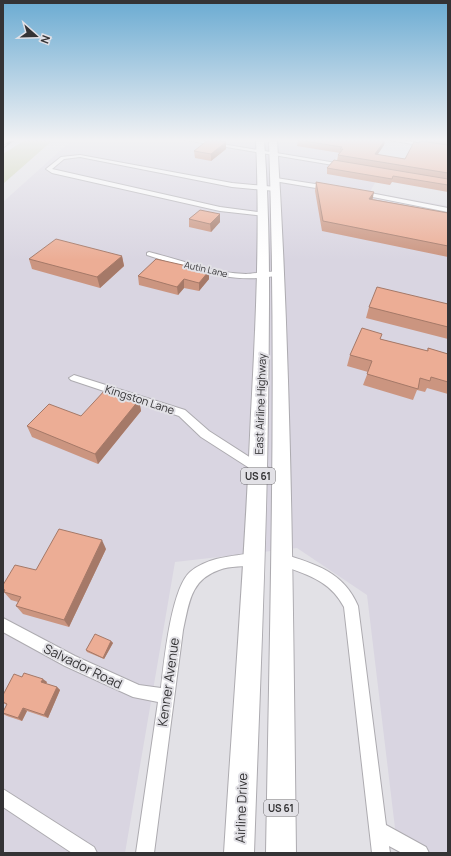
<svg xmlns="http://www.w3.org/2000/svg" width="451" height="856" viewBox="0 0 451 856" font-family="Manrope,sans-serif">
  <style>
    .built { fill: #d9d5e1 }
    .green { fill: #cbd0ab }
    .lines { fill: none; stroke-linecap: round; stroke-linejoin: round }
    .minor-casing { stroke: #adabb0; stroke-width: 2 }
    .trunk-casing { stroke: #adabb0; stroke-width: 2 }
    .minor { fill: #fff; fill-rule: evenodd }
    .trunk { fill: #fff; fill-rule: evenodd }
    .rail-casing { stroke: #58575a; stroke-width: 2.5 }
    .rail { stroke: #e2e1e6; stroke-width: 1.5; stroke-dasharray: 5; stroke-linecap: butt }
    .wall { fill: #cb9580 }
    .shaded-wall { fill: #a57968 }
    .building { fill: #ecad95; stroke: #a57968 }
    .labels { text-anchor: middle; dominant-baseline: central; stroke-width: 4; stroke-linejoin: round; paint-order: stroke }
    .far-street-label { font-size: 9px; fill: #343335; stroke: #e2e1e6 }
    .shield { fill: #e2e1e6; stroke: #68676a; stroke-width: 1 }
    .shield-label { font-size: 10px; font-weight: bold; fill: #343335 }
    .street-label { font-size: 11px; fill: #343335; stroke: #e2e1e6 }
    .near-street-label { font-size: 13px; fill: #343335; stroke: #e2e1e6 }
  </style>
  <rect width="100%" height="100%" fill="#e2e1e6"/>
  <path class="built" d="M72 140H327L344 148 331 164 380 173 370 192 448 206V853H398L367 595 297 548 175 562 125 853H3V202Z"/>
  <path class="green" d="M25 140H53L3 184V154Z"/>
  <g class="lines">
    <g class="minor-casing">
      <g id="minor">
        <path d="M185 140H198L348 165 345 167Z"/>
        <path d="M389 140H402L448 148V150Z"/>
        <path d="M80 155 232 183 276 187 279 189 276 191 232 187 80 157 64 159 52 169 220 207 266 213V215L264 216 220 211 52 173 46 169 61 157Z"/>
        <path d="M276 178 328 186 331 188 328 190 274 181V179Z"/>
        <path d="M360 191 448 208V212L358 194 357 193Z"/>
        <path d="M149 252C181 260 213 273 246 274 254 274 278 269 283 273 279 276 273 276 268 277 227 283 185 267 147 255V253Z"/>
        <path d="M74 375 185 410 209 431 262 465 287 476 288 479 287 482 283 484 254 471 201 437 179 416 71 380 69 378Z"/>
        <path d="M254 553 258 555 260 559 258 563C246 568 231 565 219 570 190 580 189 604 183 630L154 853H136L158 702 133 697 65 666 3 632V618L75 656 139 685 161 688C164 662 171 589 190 572 208 557 232 556 254 553Z"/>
        <path d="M283 554C315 564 344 572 358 606L386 825 426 847 429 853H402L389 846 390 853H372L344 607C329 579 306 575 279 564L277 560 279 556Z"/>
        <path d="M3 789 94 847 97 853H72L3 807Z"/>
      </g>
    </g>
    <g class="trunk-casing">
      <g id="trunk">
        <path d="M256 140H264C271 231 269 322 268 413 266 559 259 706 254 853H224C233 706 245 560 251 413 256 322 260 231 256 140Z"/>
        <path d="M269 140H277C292 378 293 615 296 853H266C270 615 277 378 269 140Z"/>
      </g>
    </g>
    <use href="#minor" class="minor"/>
    <use href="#trunk" class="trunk"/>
    <g class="rail-casing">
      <path id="rail" d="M3 147 13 140"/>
    </g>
    <use href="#rail" class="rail"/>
  </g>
  <g class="wall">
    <path d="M298 140H385L384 145 377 155 405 159 421 140H448V192L392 182 390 185 327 174V168L337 161 338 155 340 153 297 146Z"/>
    <path d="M226 149 211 161 195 158 194 151Z"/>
    <path d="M316 182 372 199 448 213V257L322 231 315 191Z"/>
    <path d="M220 214V222L211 232 189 227V219Z"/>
    <path d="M122 256 124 266 100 288 32 269 29 259Z"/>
    <path d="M209 271V279L199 291 184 288 178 295 139 285 138 276Z"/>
    <path d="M448 304V339L366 318 369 307Z"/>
    <path d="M380 339 427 351 428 348 448 354V394L427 388 425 392 417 390 413 400 363 385 368 372 347 366 350 355Z"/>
    <path d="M139 400 141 411 98 464 32 437 27 426 81 416Z"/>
    <path d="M106 549 69 627 23 614 16 606 18 602 11 600 3 591V585L36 570Z"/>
    <path d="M111 641 113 643 104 659 87 652 86 650Z"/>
    <path d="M22 677 47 682 46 684 57 687 60 690 48 718 27 711 22 721 7 716 3 714 7 705 3 703V695Z"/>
  </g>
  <g class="shaded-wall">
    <path d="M385 140 384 145 374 160 375 154Z"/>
    <path d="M226 142V149L211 161V154Z"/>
    <path d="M374 192 372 202 369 199Z"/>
    <path d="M220 214V222L211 232 210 224Z"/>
    <path d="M122 256 124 266 100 288 97 277Z"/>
    <path d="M209 271V279L199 291V283Z"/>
    <path d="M184 279V288L178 295 177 287Z"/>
    <path d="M139 400 141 411 98 464 95 454Z"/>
    <path d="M102 540 106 549 69 627 64 620Z"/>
    <path d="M111 641 113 643 104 659 103 658Z"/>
    <path d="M43 679 47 682 45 685 41 682Z"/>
    <path d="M57 687 60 690 48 718 44 715Z"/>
    <path d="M23 708 27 711 22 721 18 718Z"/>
  </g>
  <g class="building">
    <path d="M208 140H215L226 142 211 154 194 151Z"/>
    <path d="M298 140H385L375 154 405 159 414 142 419 143 420 141 448 145V173L338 155 343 149H340L342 147Z"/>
    <path d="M334 160 448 179V185L393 176 392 179 327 168Z"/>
    <path d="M316 182 374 192 369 199 448 213V246L323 221Z"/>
    <path d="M200 210 220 214 210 224 189 219Z"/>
    <path d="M56 239 122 256 97 277 29 259Z"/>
    <path d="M156 259 209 271 199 283 184 279 177 287 138 276Z"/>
    <path d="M377 287 448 304V327L369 307Z"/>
    <path d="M362 328 382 334 380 339 428 351V348L448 354V382L431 377 430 381 420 378 418 389 367 374 372 361 350 355Z"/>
    <path d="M106 389 139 400 95 454 27 426 49 404 81 416Z"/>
    <path d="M59 529 102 540 64 620 16 606 21 597 4 592 5 590 3 589V585L15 565 36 570Z"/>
    <path d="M95 634 111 641 103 658 86 650Z"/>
    <path d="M24 673 43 679 41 682 57 687 44 715 23 708 18 718 3 713V712L7 704 3 702V695L14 674 22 677Z"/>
  </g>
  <linearGradient id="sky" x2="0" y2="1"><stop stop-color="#6babd2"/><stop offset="0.54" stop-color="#f2f2f4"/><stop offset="1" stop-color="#f2f2f4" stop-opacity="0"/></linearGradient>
  <rect width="451" height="260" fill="url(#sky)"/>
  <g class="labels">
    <g class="far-street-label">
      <text transform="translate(206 269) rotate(13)">Autin Lane</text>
    </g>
    <g class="shield">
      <rect x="241" y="468" width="34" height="16" rx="3"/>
      <rect x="264" y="800" width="34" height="16" rx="3"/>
    </g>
    <g class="shield-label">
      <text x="258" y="476">US 61</text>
      <text x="281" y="808">US 61</text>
    </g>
    <g class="street-label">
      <text transform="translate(140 399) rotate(18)">Kingston Lane</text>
      <text transform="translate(260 404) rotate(-88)">East Airline Highway</text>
    </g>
    <g class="near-street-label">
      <text transform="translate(83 666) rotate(26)">Salvador Road</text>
      <text transform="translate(168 682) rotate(-82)">Kenner Avenue</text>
      <text transform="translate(241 808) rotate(-88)">Airline Drive</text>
    </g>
  </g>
  <rect width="451" height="856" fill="none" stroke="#343335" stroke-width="8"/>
  <g transform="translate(36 36) rotate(110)" stroke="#e2e1e6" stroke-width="3" paint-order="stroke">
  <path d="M0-3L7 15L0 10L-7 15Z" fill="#343335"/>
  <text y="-6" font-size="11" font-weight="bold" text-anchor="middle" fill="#343335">N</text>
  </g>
</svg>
